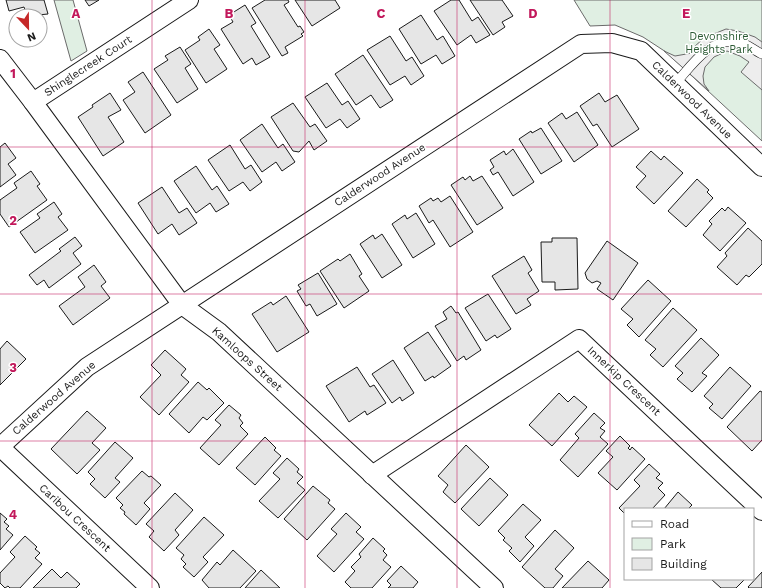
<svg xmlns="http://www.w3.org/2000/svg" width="762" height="588" viewBox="0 0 762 588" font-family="'Work Sans',sans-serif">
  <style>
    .green { fill: #e0efe3; stroke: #6a6a6a }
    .parking { fill: #ededed; stroke: #6a6a6a }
    .building { fill: #e6e6e6; stroke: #1a1a1a }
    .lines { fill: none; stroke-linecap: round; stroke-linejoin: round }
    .lane-casing { stroke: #1a1a1a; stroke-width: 10 }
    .street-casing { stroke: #1a1a1a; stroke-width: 20 }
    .lane { stroke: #fff; stroke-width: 9 }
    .street { stroke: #fff; stroke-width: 18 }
    .grid { fill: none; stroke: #c2185b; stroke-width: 1; stroke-opacity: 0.55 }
    .labels { text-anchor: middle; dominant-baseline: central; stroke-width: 3; stroke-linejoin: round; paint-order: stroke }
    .park-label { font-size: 11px; fill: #2b5a34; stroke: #fff }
    .street-label { font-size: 11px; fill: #1a1a1a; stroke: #fff }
    .grid-label { font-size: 13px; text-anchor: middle; font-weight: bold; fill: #c2185b; stroke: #fff; stroke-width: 3; stroke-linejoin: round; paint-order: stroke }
  </style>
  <rect width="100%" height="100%" fill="#fff"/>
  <g class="green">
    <path d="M54 0H73L87 51 71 61Z"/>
    <path d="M574 0H762V141L666 52 643 37 615 25 590 26Z"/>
  </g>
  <path class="parking" d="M726 29 738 31 755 37 762 42V90L741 72 749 62 740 56 727 51 714 57 705 67 703 76 704 84 709 91 664 51 675 56 692 53 694 47 704 38Z"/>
  <g class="building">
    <path d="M6 0H44L48 14 27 16 24 7 9 11Z"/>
    <path d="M85 0H99L89 6Z"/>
    <path d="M265 0H288L289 2 284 5 298 27 300 26 304 32 301 34 303 36 285 47 288 53 282 56 252 8Z"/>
    <path d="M295 0H335L340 8 312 26Z"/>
    <path d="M451 0H459L472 21 478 17 490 35 476 43 471 35 457 45 434 11Z"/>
    <path d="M470 0H502L513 16 502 22 505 27 493 35Z"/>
    <path d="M245 5 256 23 251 26 270 57 256 65 252 58 243 64 221 29 233 22 229 15Z"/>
    <path d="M421 15 437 40 443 36 455 56 442 64 436 55 421 64 399 29Z"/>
    <path d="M209 29 220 45 214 49 227 69 206 83 185 50 200 40 198 37Z"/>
    <path d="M390 36 406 61 412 57 424 76 411 85 405 76 390 85 367 50Z"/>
    <path d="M180 47 191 64 185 68 198 89 177 103 154 69 168 60 165 56Z"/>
    <path d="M363 55 393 100 380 108 371 95 356 105 335 74Z"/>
    <path d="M143 72 171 115 145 133 123 100 135 92 128 82Z"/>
    <path d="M327 83 342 105 348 101 360 119 347 128 340 119 326 128 305 97Z"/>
    <path d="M110 93 121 110 108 117 124 142 103 156 78 117 93 107 92 105Z"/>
    <path d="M599 93 605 102 617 95 639 129 612 147 597 124 593 126 580 106Z"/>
    <path d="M293 103 310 127 315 124 327 141 314 150 309 141 299 152 293 151 271 117Z"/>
    <path d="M577 112 598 145 574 162 548 123 562 113 566 119Z"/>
    <path d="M262 124 278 148 283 144 295 162 282 171 276 162 262 172 240 140Z"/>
    <path d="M541 128 562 161 541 174 519 139 531 131 532 133Z"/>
    <path d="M5 143 16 158 8 164 16 175 0 187V147Z"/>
    <path d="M230 145 245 169 251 165 262 182 250 191 243 182 229 191 208 160Z"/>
    <path d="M513 149 534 182 513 196 498 172 493 175 490 170 494 167 490 160 504 151 506 155Z"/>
    <path d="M651 151 661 160 664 156 683 173 654 204 636 187 646 176 636 167Z"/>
    <path d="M196 166 212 190 217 186 229 204 216 212 210 203 196 213 174 181Z"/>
    <path d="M31 171 40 184 37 186 47 200 9 227 0 214V200L17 188 14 183Z"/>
    <path d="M470 176 473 181 482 176 503 208 477 225 451 185 463 177 465 180Z"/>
    <path d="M697 179 709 190 707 192 713 198 686 227 668 211Z"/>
    <path d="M162 187 179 213 187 208 197 223 179 235 172 224 158 234 138 203Z"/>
    <path d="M450 196 473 232 450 247 433 220 429 223 419 206 431 198 433 201 438 198 441 202Z"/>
    <path d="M54 202 62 214 58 217 68 230 35 253 20 232 40 218 37 214Z"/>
    <path d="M728 207 746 223 720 251 703 235 712 224 709 221 722 208 725 211Z"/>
    <path d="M416 213 435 244 413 258 392 224 405 215 407 219Z"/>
    <path d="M748 228 762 241V264L749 277 746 275 737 285 717 267 727 256 725 253Z"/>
    <path d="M382 234 402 265 382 278 360 244 373 235 375 239Z"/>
    <path d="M75 237 82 246 73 253 81 264 49 288 44 280 37 285 29 275 61 251 59 249Z"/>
    <path d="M552 238H577L578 289 555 290V282H542L541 242H552Z"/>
    <path d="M607 241 638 263 613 300 597 289 601 283 597 281 592 283 587 279 585 273Z"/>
    <path d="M350 254 362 274 359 276 369 291 344 308 320 271 338 259 340 261Z"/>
    <path d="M524 256 532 270 528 273 539 291 527 299 531 305 516 314 492 276Z"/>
    <path d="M94 265 106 282 101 286 110 298 73 325 59 306 85 287 78 277Z"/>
    <path d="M318 273 337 304 317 316 310 304 306 306 297 291 301 289 298 285Z"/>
    <path d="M648 280 671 301 639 337 627 325 633 319 621 309Z"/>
    <path d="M488 294 511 329 497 338 495 335 486 341 465 308Z"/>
    <path d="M286 296 309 332 277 352 252 314 271 302 273 305Z"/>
    <path d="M451 306 456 313 458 312 481 350 466 360 464 356 457 361 435 326 447 319 443 312Z"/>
    <path d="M673 308 697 330 663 367 650 355 656 349 645 340Z"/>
    <path d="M428 332 451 366 434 378 433 376 425 381 404 348Z"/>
    <path d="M701 338 719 355 702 373 707 376 692 392 677 379 683 373 675 366Z"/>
    <path d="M7 341 26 359 0 385V349Z"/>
    <path d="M165 350 186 369 181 375 189 382 159 415 140 397 161 375 151 365Z"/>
    <path d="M393 360 414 393 402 401 400 397 392 403 372 374Z"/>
    <path d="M357 367 370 387 374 385 386 403 367 415 365 411 349 422 326 386Z"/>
    <path d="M730 367 751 386 722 419 709 408 713 404 704 396Z"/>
    <path d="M198 382 207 390 209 388 224 403 207 420 203 417 189 433 169 414Z"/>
    <path d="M760 391 762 392V440L752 451 727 427Z"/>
    <path d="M559 393 568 402 574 396 587 407 552 446 529 425Z"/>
    <path d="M229 405 241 415 239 418 243 423 240 426 248 434 219 465 200 448 221 425 215 420Z"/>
    <path d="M87 411 106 428 92 443 100 450 77 474 51 449Z"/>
    <path d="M594 413 605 423 600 428 605 431 600 437 608 444 578 477 560 460 579 438 575 434Z"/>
    <path d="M620 436 630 446 628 448 630 450 632 447 645 459 617 490 598 473 613 457 606 451Z"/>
    <path d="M265 437 276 448 274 450 281 456 255 485 236 468Z"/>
    <path d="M115 442 133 458 115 478 120 482 105 498 90 484 95 479 88 472Z"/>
    <path d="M466 445 489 467 455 503 443 492 448 485 438 476Z"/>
    <path d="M287 458 299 469 297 472 303 477 297 483 305 490 278 518 259 501 280 479 273 473Z"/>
    <path d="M649 464 660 474 656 478 663 483 658 488 665 495 652 509H625V514L619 508 640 486 634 480Z"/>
    <path d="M142 471 149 477 151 476 161 485 144 503 150 509 136 525 124 514 125 512 120 508 123 505 116 498Z"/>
    <path d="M490 478 508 495 479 526 461 509Z"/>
    <path d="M313 486 330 500 328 503 335 509 307 540 284 519Z"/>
    <path d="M678 492 692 505 688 509H664Z"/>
    <path d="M175 493 193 510 175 530 179 535 164 551 149 537 154 531 146 524Z"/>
    <path d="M523 504 541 520 525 537 534 546 520 562 509 551 512 548 503 540 505 538 498 531Z"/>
    <path d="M0 513 7 519 4 522 9 526 6 529 13 535 0 550Z"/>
    <path d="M346 513 361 527 356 532 364 539 334 572 317 556 337 534 331 529Z"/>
    <path d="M204 517 224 535 203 557 208 562 194 577 183 567 186 564 181 559 184 555 176 548Z"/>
    <path d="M555 530 574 548 555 569 563 576 553 588H545L522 567Z"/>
    <path d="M25 536 37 547 35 549 40 553 35 558 42 564 20 588H10L8 586 5 588 0 583V573L15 557 10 552Z"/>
    <path d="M373 538 385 549 383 551 387 555 383 560 391 567 372 588H351L345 582 355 571 351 567 361 557 359 554Z"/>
    <path d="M233 550 256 571 240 588H209L202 580 217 562 220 565Z"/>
    <path d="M588 561 609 580 602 588H562Z"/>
    <path d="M401 566 418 582 413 588H388L391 585 387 581Z"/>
    <path d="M52 569 61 578 67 572 80 584 76 588H33Z"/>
    <path d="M261 570 280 588H245Z"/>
    <path d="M762 572V588H749L748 587Z"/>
    <path d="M711 579H745L736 588H721Z"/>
  </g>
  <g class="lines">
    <g class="lane-casing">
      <path id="lane" d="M675 84C692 65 710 36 740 42 747 44 755 51 762 54"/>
    </g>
    <g class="street-casing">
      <g id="street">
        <path d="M0 59 33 102 189 0"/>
        <path d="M33 102 182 305 219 332 494 588"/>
        <path d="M0 447 87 367 581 44 612 43 641 51 762 167"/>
        <path d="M0 447 150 588"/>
        <path d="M372 475 579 339 762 511"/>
      </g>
    </g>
    <use href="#lane" class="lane"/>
    <use href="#street" class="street"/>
  </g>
  <path class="grid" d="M152 0V588M305 0V588M457 0V588M610 0V588M0 147H762M0 294H762M0 441H762"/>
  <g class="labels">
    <g class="park-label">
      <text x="719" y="36">Devonshire<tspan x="719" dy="13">Heights Park</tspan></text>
    </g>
    <g class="street-label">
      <text transform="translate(88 66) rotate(-33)">Shinglecreek Court</text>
      <text transform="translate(692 100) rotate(44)">Calderwood Avenue</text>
      <text transform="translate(380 175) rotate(-33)">Calderwood Avenue</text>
      <text transform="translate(247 359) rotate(42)">Kamloops Street</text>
      <text transform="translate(624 381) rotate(43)">Innerkip Crescent</text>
      <text transform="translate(54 398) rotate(-41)">Calderwood Avenue</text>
      <text transform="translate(75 518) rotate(43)">Caribou Crescent</text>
    </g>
  </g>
  <g class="grid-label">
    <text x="76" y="18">A</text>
    <text x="229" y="18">B</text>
    <text x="381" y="18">C</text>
    <text x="533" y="18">D</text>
    <text x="686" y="18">E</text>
    <text x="13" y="78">1</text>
    <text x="13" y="225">2</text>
    <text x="13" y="372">3</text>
    <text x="13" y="519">4</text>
  </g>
  <rect x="624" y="508" width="130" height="72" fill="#ffffff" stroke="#a3a3a3"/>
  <rect x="632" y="521" width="20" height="6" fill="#ffffff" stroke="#a3a3a3"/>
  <text x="660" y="528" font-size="12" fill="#1a1a1a">Road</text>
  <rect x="632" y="538" width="20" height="12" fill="#e0efe3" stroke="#a3a3a3"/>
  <text x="660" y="548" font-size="12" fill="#1a1a1a">Park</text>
  <rect x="632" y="558" width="20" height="12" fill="#e6e6e6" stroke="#a3a3a3"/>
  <text x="660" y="568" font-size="12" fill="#1a1a1a">Building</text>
  <g transform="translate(28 28) rotate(158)"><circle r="19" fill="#ffffff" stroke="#a3a3a3"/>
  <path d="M0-3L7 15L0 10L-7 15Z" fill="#c62828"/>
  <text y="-6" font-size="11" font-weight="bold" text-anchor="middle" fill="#1a1a1a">N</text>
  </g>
</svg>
